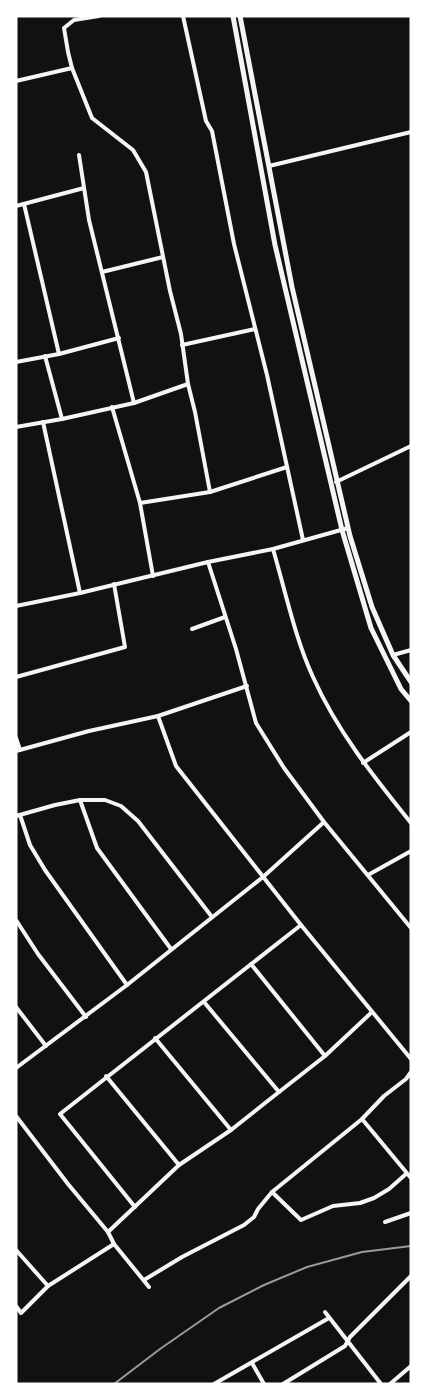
<svg xmlns="http://www.w3.org/2000/svg" width="427" height="1400" viewBox="0 0 427 1400" font-family="'Playfair Display',serif">
  <style>
    .lines { fill: none; stroke-linecap: round; stroke-linejoin: round }
    .minor { stroke: #f5f5f5; stroke-width: 4 }
    .tertiary { stroke: #f5f5f5; stroke-width: 5 }
    .rail { stroke: #9a9a9a; stroke-width: 2 }
  </style>
  <rect width="100%" height="100%" fill="#111"/>
  <g class="lines">
    <g class="minor">
      <path d="M99 16 74 20 64 28 68 52 72 68 92 118 133 150 146 172 170 291 181 334 188 384 195 412 210 492"/>
      <path d="M183 16 206 121 212 131 234 244 267 375 303 540"/>
      <path d="M16 81 72 68"/>
      <path d="M79 155 89 220 134 403"/>
      <path d="M269 166 411 132"/>
      <path d="M24 204 59 354"/>
      <path d="M16 206 84 188"/>
      <path d="M102 272 163 257"/>
      <path d="M182 345 255 329"/>
      <path d="M45 356 62 419"/>
      <path d="M16 362 59 354 119 338"/>
      <path d="M112 407 140 503 153 576"/>
      <path d="M43 422 80 593"/>
      <path d="M16 427 62 419 134 403 188 384"/>
      <path d="M336 482 411 446"/>
      <path d="M140 503 210 492 287 467"/>
      <path d="M273 549C285 590 295 638 313 677 337 731 374 777 411 823"/>
      <path d="M208 562 236 649 256 723 284 768 324 822 411 928"/>
      <path d="M16 606 80 593 208 562 273 549 348 528"/>
      <path d="M192 629 225 617"/>
      <path d="M393 655 411 650"/>
      <path d="M16 677 125 647 114 584"/>
      <path d="M158 716 176 766 301 925 411 1059"/>
      <path d="M16 738 20 750"/>
      <path d="M16 751 89 731 158 716 247 686"/>
      <path d="M363 763 411 732"/>
      <path d="M80 800 97 848 171 949"/>
      <path d="M20 815 30 845 45 870 127 985"/>
      <path d="M16 816 55 805 80 800H105L121 806 138 821 212 917"/>
      <path d="M368 875 411 851"/>
      <path d="M16 920 38 954 86 1017"/>
      <path d="M251 964 325 1056"/>
      <path d="M204 1002 279 1092"/>
      <path d="M16 1007 46 1046"/>
      <path d="M155 1038 231 1130"/>
      <path d="M16 1068 127 985 263 877 324 822"/>
      <path d="M106 1076 179 1165"/>
      <path d="M16 1116 68 1184 108 1232 114 1244 149 1287"/>
      <path d="M362 1119 411 1178"/>
      <path d="M272 1192 301 1220 333 1206 360 1203 374 1198 389 1189 406 1174"/>
      <path d="M135 1207 60 1114 301 925"/>
      <path d="M385 1222 411 1213"/>
      <path d="M108 1232 179 1165 231 1130 279 1092 325 1056 372 1012"/>
      <path d="M16 1250 48 1286"/>
      <path d="M144 1280 182 1257 244 1225 254 1217 258 1209 272 1192 362 1119 384 1096 406 1079 411 1072"/>
      <path d="M16 1306 21 1313 48 1286 114 1244"/>
      <path d="M325 1312 381 1384"/>
      <path d="M252 1363 264 1384"/>
      <path d="M214 1384 329 1318"/>
      <path d="M283 1384 345 1346 350 1337 411 1276"/>
      <path d="M390 1384 411 1366"/>
    </g>
    <g class="tertiary">
      <path d="M233 16 275 245 342 530 371 628 401 689 411 701"/>
      <path d="M240 16 292 287 350 536 372 607 393 655 411 682"/>
    </g>
    <path class="rail" d="M114 1384 160 1349 219 1308 264 1285 307 1267 362 1252 411 1246"/>
  </g>
  <rect width="427" height="1400" fill="none" stroke="#ffffff" stroke-width="35"/>
</svg>
